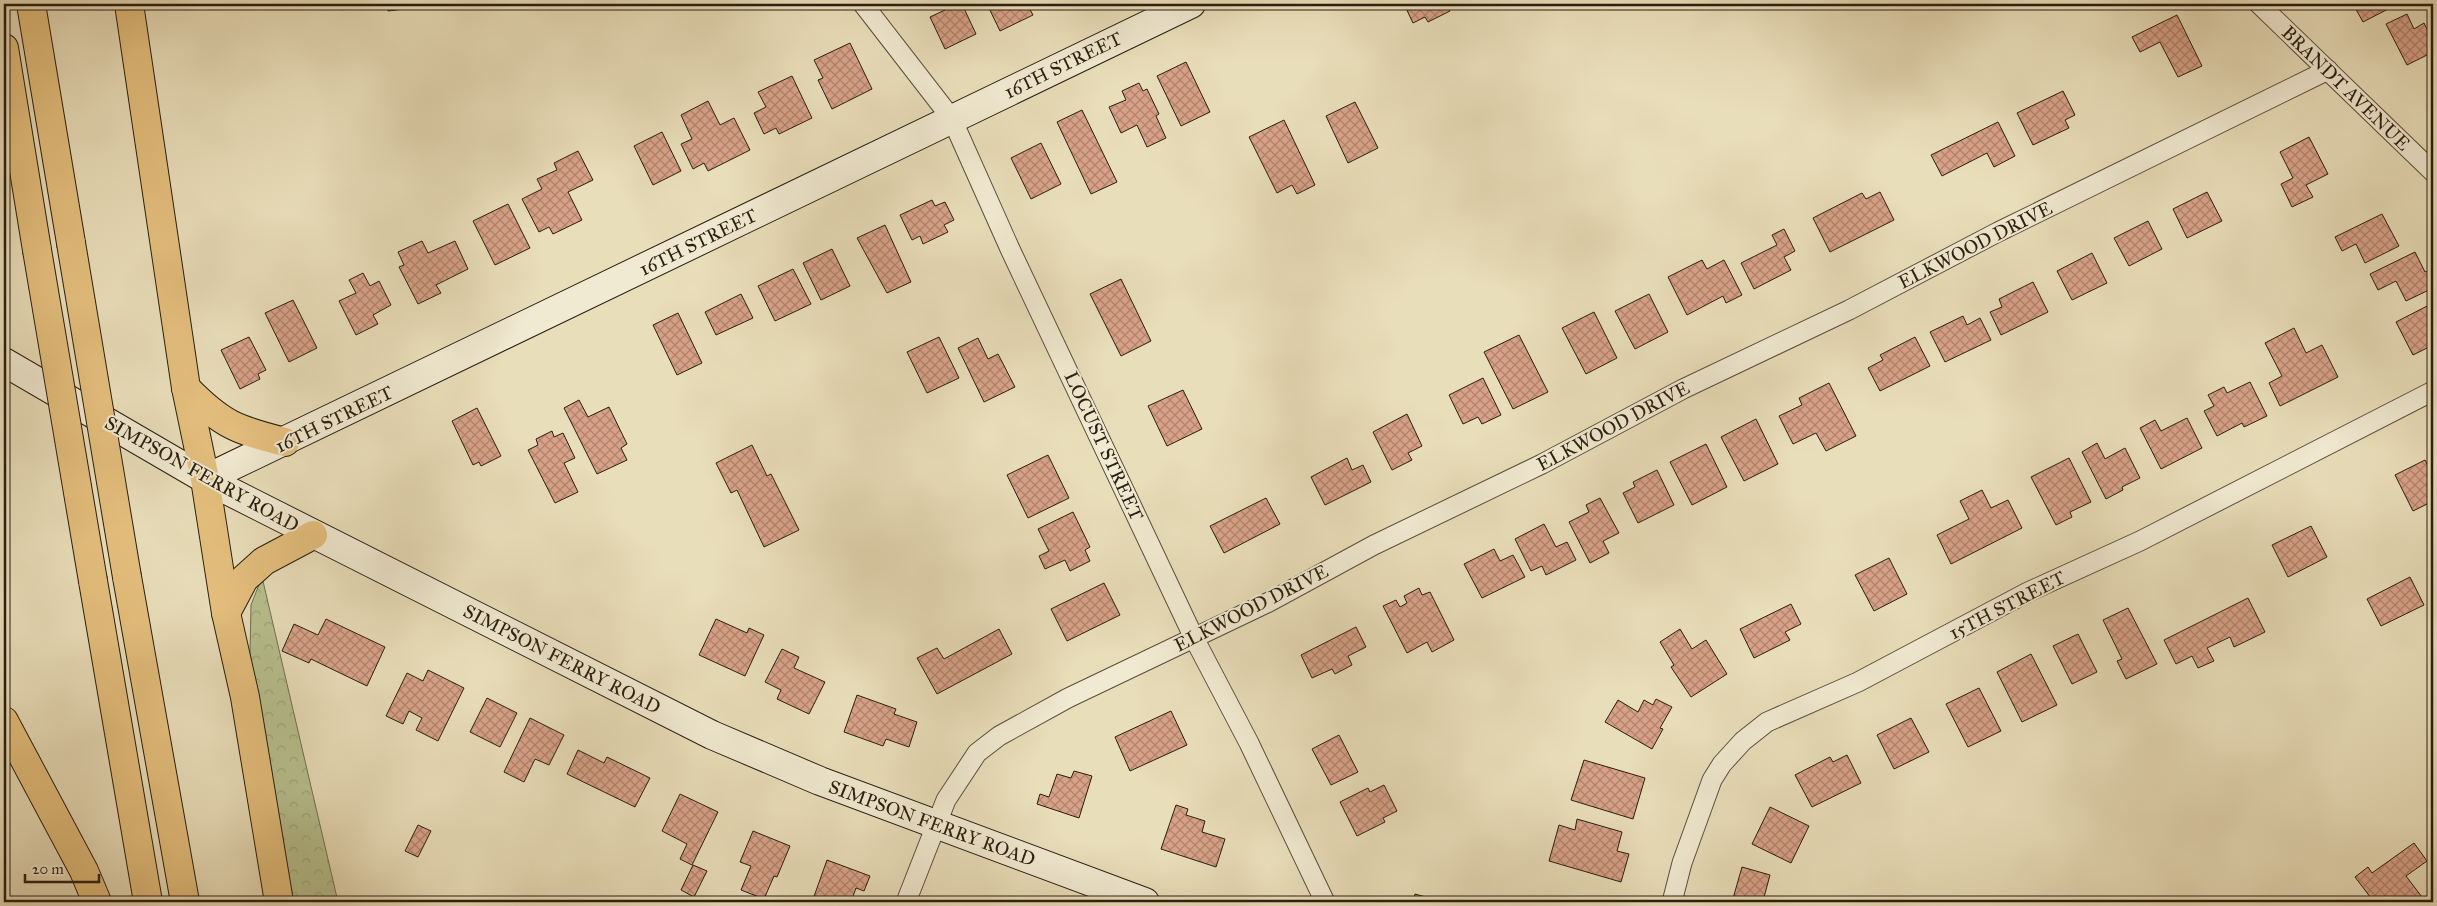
<svg xmlns="http://www.w3.org/2000/svg" width="2437" height="906" viewBox="0 0 2437 906" font-family="'IM FELL Great Primer',serif">
  <style>
    .park { fill: url(#park-crowns); stroke: #70704f }
    .building { fill: url(#building-cross-hatch); stroke: #2a1e0f }
    .lines { fill: none; stroke-linecap: round; stroke-linejoin: round }
    .street-casing { stroke: #5a4e3a; stroke-width: 21 }
    .secondary-casing { stroke: #2a1e0f; stroke-width: 30 }
    .highway-casing { stroke: #2a1e0f; stroke-width: 30 }
    .street { stroke: #f1ead2; stroke-width: 19 }
    .secondary { stroke: #f1ead2; stroke-width: 28 }
    .highway { stroke: #e4bf7d; stroke-width: 28 }
    .highway-bridge-casing { stroke: #2a1e0f; stroke-width: 30; stroke-linecap: butt }
    .highway-bridge { stroke: #e4bf7d; stroke-width: 28 }
    .labels { text-anchor: middle; dominant-baseline: central; stroke-width: 4; stroke-linejoin: round; paint-order: stroke }
    .street-label { font-size: 19px; fill: #2a1e0f; stroke: #f1ead2 }
  </style>
  <defs>
    <pattern id="park-crowns" width="20" height="18" patternUnits="userSpaceOnUse" patternTransform="scale(1.25)"><rect width="20" height="18" fill="#b7c18f"/><path d="M2 6a3 3 0 1 1 6 0M12 15a3 3 0 1 1 6 0" fill="none" stroke="#9ea57a"/></pattern>
    <pattern id="building-cross-hatch" width="8" height="8" patternUnits="userSpaceOnUse" patternTransform="scale(1.25)"><rect width="8" height="8" fill="#d9a288"/><path d="M0 0l8 8M0 8l8-8" fill="none" stroke="#b0836e"/></pattern>
  </defs>
  <rect width="100%" height="100%" fill="#e9deba"/>
  <filter id="stains"><feTurbulence type="fractalNoise" baseFrequency=".004" numOctaves="4"/><feColorMatrix values="0 0 0 0 .2 0 0 0 0 .09 0 0 0 0 .02 0 0 0 .5 -.17"/></filter>
  <radialGradient id="worn" r=".72"><stop offset=".6" stop-color="#630" stop-opacity="0"/><stop offset="1" stop-color="#630" stop-opacity=".3"/></radialGradient>
  <path class="park" d="M262 577 338 902H293L250 653 251 605Z"/>
  <g class="building">
    <path d="M327 4H345L343 10Z"/>
    <path d="M387 4H428V6L388 11Z"/>
    <path d="M958 4H962L976 34 945 49 930 17Z"/>
    <path d="M987 4H1027L1033 15 1000 31Z"/>
    <path d="M1049 4H1061L1052 8Z"/>
    <path d="M1404 4H1446L1450 11 1428 22 1425 17 1413 23Z"/>
    <path d="M2353 4H2391L2392 7 2363 22Z"/>
    <path d="M2407 14 2414 29 2424 23 2433 41V52L2407 65 2386 24Z"/>
    <path d="M2177 15 2202 66 2178 77 2160 42 2140 52 2132 37Z"/>
    <path d="M850 43 872 89 832 109 818 80 823 78 814 60Z"/>
    <path d="M1186 62 1210 112 1181 126 1157 76Z"/>
    <path d="M792 76 812 118 779 134 776 128 764 134 754 113 766 107 758 92Z"/>
    <path d="M1139 83 1143 91 1147 89 1159 114 1156 116 1166 138 1147 147 1137 125 1121 133 1109 107 1126 100 1122 91Z"/>
    <path d="M2063 91 2075 115 2065 120 2069 128 2033 145 2017 113Z"/>
    <path d="M708 101 720 125 734 118 750 150 708 171 704 163 693 169 681 144 692 139 681 115Z"/>
    <path d="M1355 102 1378 148 1348 163 1326 116Z"/>
    <path d="M1082 110 1117 182 1091 194 1057 122Z"/>
    <path d="M1284 120 1315 185 1297 194 1292 185 1277 193 1249 137Z"/>
    <path d="M1998 122 2015 156 1994 167 1987 153 1942 176 1931 155Z"/>
    <path d="M662 132 681 171 653 185 634 146Z"/>
    <path d="M2309 137 2328 174 2306 185 2313 197 2292 207 2281 184 2293 178 2280 152Z"/>
    <path d="M1041 143 1061 184 1031 199 1011 158Z"/>
    <path d="M578 151 593 180 568 192 582 220 553 234 549 227 539 232 522 199 542 189 537 179 557 170 554 163Z"/>
    <path d="M1880 192 1894 220 1830 252 1813 218 1862 193 1866 199Z"/>
    <path d="M2207 192 2222 221 2187 238 2173 209Z"/>
    <path d="M932 200 935 206 945 202 954 220 944 225 948 232 923 244 920 236 912 240 900 215Z"/>
    <path d="M508 204 530 248 495 265 473 221Z"/>
    <path d="M2382 214 2399 246 2365 263 2356 244 2342 251 2335 237Z"/>
    <path d="M2148 221 2162 249 2129 266 2114 238Z"/>
    <path d="M885 225 911 282 887 293 857 238Z"/>
    <path d="M1784 229 1795 251 1784 257 1791 270 1754 289 1741 263 1777 245 1772 235Z"/>
    <path d="M422 241 428 253 455 241 468 269 436 285 441 293 418 304 399 267 404 265 398 252Z"/>
    <path d="M832 249 850 286 821 300 803 263Z"/>
    <path d="M2415 252 2425 272 2433 268V288L2406 301 2396 281 2378 290 2370 274Z"/>
    <path d="M2092 253 2107 283 2072 300 2057 271Z"/>
    <path d="M1702 260 1707 269 1724 260 1742 295 1726 303 1723 296 1687 315 1668 277Z"/>
    <path d="M793 269 811 304 775 321 758 286Z"/>
    <path d="M363 273 370 286 379 281 391 305 373 315 378 324 356 335 339 301 356 293 349 280Z"/>
    <path d="M1121 279 1151 341 1121 356 1090 294Z"/>
    <path d="M2033 282 2048 312 2001 335 1990 312 2002 307 1999 299Z"/>
    <path d="M741 294 753 318 716 335 705 312Z"/>
    <path d="M1649 294 1668 332 1635 349 1615 311Z"/>
    <path d="M293 300 317 348 289 362 265 313Z"/>
    <path d="M2433 303V345L2413 355 2396 322Z"/>
    <path d="M1594 312 1617 358 1586 374 1562 328Z"/>
    <path d="M678 313 702 363 677 375 653 325Z"/>
    <path d="M1963 316 1967 325 1980 318 1991 340 1945 362 1930 332Z"/>
    <path d="M2294 328 2306 353 2322 345 2338 377 2280 406 2269 383 2282 376 2265 343Z"/>
    <path d="M1519 335 1548 392 1513 409 1484 352Z"/>
    <path d="M249 337 266 370 258 374 260 379 240 389 221 350Z"/>
    <path d="M939 337 959 378 927 393 907 352Z"/>
    <path d="M1915 337 1930 366 1880 391 1868 368 1883 360 1880 355Z"/>
    <path d="M978 338 988 359 998 354 1015 387 984 402 958 348Z"/>
    <path d="M1483 378 1501 415 1482 424 1478 417 1463 424 1449 395Z"/>
    <path d="M2250 382 2267 416 2244 427 2242 423 2217 436 2204 411 2214 406 2208 395 2224 387 2227 393Z"/>
    <path d="M1829 383 1856 436 1826 451 1816 433 1793 444 1779 416 1802 405 1799 398Z"/>
    <path d="M1183 390 1202 429 1167 446 1148 406Z"/>
    <path d="M579 400 588 417 609 407 627 444 621 448 627 460 597 474 564 408Z"/>
    <path d="M477 408 501 456 481 466 479 462 473 465 452 421Z"/>
    <path d="M1407 414 1422 446 1408 453 1412 460 1392 470 1373 432Z"/>
    <path d="M2187 418 2202 448 2161 469 2140 428 2155 420 2161 431Z"/>
    <path d="M1756 419 1778 464 1744 481 1721 437Z"/>
    <path d="M552 431 554 437 563 433 575 458 564 463 578 492 555 503 528 450 538 445 536 439Z"/>
    <path d="M2097 443 2105 459 2125 448 2140 478 2122 487 2123 490 2106 499 2082 452Z"/>
    <path d="M1706 444 1727 487 1692 505 1670 462Z"/>
    <path d="M752 445 767 476 771 474 799 530 764 547 737 490 731 493 716 463Z"/>
    <path d="M1048 455 1069 498 1028 518 1007 475Z"/>
    <path d="M1347 458 1352 470 1363 465 1371 482 1325 505 1311 477Z"/>
    <path d="M2069 458 2091 502 2070 512 2072 517 2056 525 2031 477Z"/>
    <path d="M2425 460 2433 475V501L2413 511 2395 475Z"/>
    <path d="M1657 470 1674 505 1638 523 1623 493 1635 487 1633 482Z"/>
    <path d="M1982 490 1991 508 2008 500 2022 528 1951 564 1937 535 1969 519 1960 501Z"/>
    <path d="M1266 498 1280 524 1224 553 1210 526Z"/>
    <path d="M1600 498 1619 533 1603 541 1609 553 1590 563 1569 522 1589 512 1586 505Z"/>
    <path d="M1073 512 1090 547 1085 550 1090 561 1070 571 1065 560 1045 569 1039 556 1049 551 1038 529Z"/>
    <path d="M1544 524 1556 547 1567 542 1576 560 1546 575 1542 566 1531 571 1515 539Z"/>
    <path d="M2311 526 2327 557 2288 577 2272 545Z"/>
    <path d="M1494 549 1500 561 1513 555 1525 577 1482 598 1464 564Z"/>
    <path d="M1889 558 1907 594 1874 611 1855 575Z"/>
    <path d="M2410 577 2424 605 2381 626 2367 599Z"/>
    <path d="M1104 583 1120 615 1067 641 1051 609Z"/>
    <path d="M1419 588 1422 595 1430 592 1454 640 1432 652 1427 642 1407 653 1383 606 1396 600 1400 607 1407 603 1404 596Z"/>
    <path d="M2248 598 2265 632 2234 647 2230 637 2207 648 2214 661 2198 668 2192 656 2176 664 2164 640Z"/>
    <path d="M1791 604 1801 624 1785 632 1790 640 1754 658 1740 629Z"/>
    <path d="M2128 608 2157 664 2126 679 2117 661 2122 659 2103 620Z"/>
    <path d="M326 619 385 647 367 686 311 659 309 663 282 651 294 624 318 635Z"/>
    <path d="M716 619 747 633 749 628 764 635 745 676 699 655Z"/>
    <path d="M1356 627 1366 647 1348 656 1352 665 1335 674 1332 669 1312 678 1301 655Z"/>
    <path d="M999 629 1012 654 937 694 917 658 937 648 944 659Z"/>
    <path d="M1680 629 1692 649 1706 640 1727 674 1691 697 1671 667 1674 665 1660 642Z"/>
    <path d="M2078 634 2097 672 2072 684 2053 646Z"/>
    <path d="M782 649 799 657 794 668 825 682 809 714 777 699 781 690 765 682Z"/>
    <path d="M2031 654 2057 705 2022 722 1997 672Z"/>
    <path d="M428 670 464 688 438 741 416 730 422 718 409 711 403 724 386 716 407 673 423 681Z"/>
    <path d="M1979 688 2001 731 1968 747 1946 704Z"/>
    <path d="M857 695 896 709 894 714 917 722 909 747 886 739 883 746 844 732Z"/>
    <path d="M487 698 517 713 500 747 470 732Z"/>
    <path d="M1656 699 1672 707 1660 728 1663 729 1652 749 1605 722 1618 700 1638 712 1644 700 1653 705Z"/>
    <path d="M1171 711 1187 745 1130 771 1115 737Z"/>
    <path d="M530 718 564 735 549 765 535 759 524 782 504 772Z"/>
    <path d="M1911 718 1929 752 1894 769 1877 735Z"/>
    <path d="M1339 735 1358 772 1331 785 1312 749Z"/>
    <path d="M578 750 604 763 607 757 650 778 635 807 567 774Z"/>
    <path d="M1847 755 1861 783 1812 807 1795 775 1830 757 1833 762Z"/>
    <path d="M1584 760 1645 778 1633 819 1571 800Z"/>
    <path d="M1074 771 1092 776 1079 818 1037 804 1040 794 1049 797 1057 774 1071 778Z"/>
    <path d="M1384 785 1397 811 1383 818 1385 822 1357 836 1340 802 1368 788 1370 792Z"/>
    <path d="M680 794 718 812 692 865 680 859 687 844 662 831Z"/>
    <path d="M1176 805 1188 809 1186 815 1205 821 1202 832 1225 839 1216 867 1161 849Z"/>
    <path d="M1770 807 1809 826 1791 863 1752 844Z"/>
    <path d="M1577 819 1622 832 1617 851 1629 854 1621 882 1549 861 1559 825 1575 830Z"/>
    <path d="M418 825 431 831 418 857 405 851Z"/>
    <path d="M753 831 790 846 777 877 774 876 764 899 741 890 751 866 740 862Z"/>
    <path d="M2414 843 2427 861 2406 876 2425 901 2374 902 2355 877 2368 867 2372 873Z"/>
    <path d="M827 860 870 876 864 891 856 888 851 902 845 900V902H812Z"/>
    <path d="M693 865 707 871 694 897 681 890Z"/>
    <path d="M1742 867 1770 875 1763 901 1768 902H1732Z"/>
    <path d="M1415 894 1443 902H1413Z"/>
  </g>
  <g class="lines">
    <g class="street-casing">
      <g id="street">
        <path d="M863 4 952 119 1010 249 1194 638 1249 743 1325 902"/>
        <path d="M2259 4 2433 172"/>
        <path d="M906 902 946 800 977 753 999 736 1068 698 1269 602 1374 545 1542 464 1683 389 1849 310 1998 232 2328 70"/>
        <path d="M1672 902 1682 863 1712 780 1722 764 1743 741 1767 722 1858 682 2028 592 2140 541 2433 391"/>
      </g>
    </g>
    <g class="secondary-casing">
      <g id="secondary">
        <path d="M4 362 205 479 712 735 820 781 1145 902"/>
        <path d="M205 479 1191 4"/>
      </g>
    </g>
    <g class="highway-casing">
      <g id="highway">
        <path d="M31 4 71 243"/>
        <path d="M129 4 186 388 205 479 226 613 245 697 279 902"/>
        <path d="M4 48 37 250"/>
        <path d="M186 388C222 425 237 430 285 442"/>
        <path d="M127 577 185 902"/>
        <path d="M93 581 148 902"/>
        <path d="M226 613 244 579 264 561 313 535"/>
        <path d="M4 721 84 871 97 902"/>
      </g>
    </g>
    <use href="#street" class="street"/>
    <use href="#secondary" class="secondary"/>
    <use href="#highway" class="highway"/>
    <g class="highway-bridge-casing">
      <g id="highway-bridge">
        <path d="M71 243 127 577"/>
        <path d="M37 250 93 581"/>
      </g>
    </g>
    <use href="#highway-bridge" class="highway-bridge"/>
  </g>
  <g class="labels">
    <g class="street-label">
      <text transform="translate(1063 65) rotate(-26)">16TH STREET</text>
      <text transform="translate(2346 88) rotate(44)">BRANDT AVENUE</text>
      <text transform="translate(698 242) rotate(-26)">16TH STREET</text>
      <text transform="translate(1975 245) rotate(-27)">ELKWOOD DRIVE</text>
      <text transform="translate(334 419) rotate(-26)">16TH STREET</text>
      <text transform="translate(1613 426) rotate(-28)">ELKWOOD DRIVE</text>
      <text transform="translate(1104 446) rotate(65)">LOCUST STREET</text>
      <text transform="translate(202 474) rotate(29)">SIMPSON FERRY ROAD</text>
      <text transform="translate(2007 605) rotate(-27)">15TH STREET</text>
      <text transform="translate(1251 608) rotate(-27)">ELKWOOD DRIVE</text>
      <text transform="translate(562 659) rotate(27)">SIMPSON FERRY ROAD</text>
      <text transform="translate(932 823) rotate(20)">SIMPSON FERRY ROAD</text>
    </g>
  </g>
  <rect width="2437" height="906" fill="none" stroke="#e9deba" stroke-width="20"/>
  <rect x="5" y="5" width="2427" height="896" fill="none" stroke="#2a1e0f" stroke-width="2.5"/>
  <rect x="10" y="10" width="2417" height="886" fill="none" stroke="#2a1e0f"/>
  <path d="M25 874v8h74v-8" fill="none" stroke="#2a1e0f" stroke-width="2.5"/>
  <text x="32" y="874" font-size="15" fill="#2a1e0f" stroke="#f1ead2" stroke-width="4" paint-order="stroke">20 m</text>
  <rect width="100%" height="100%" filter="url(#stains)"/>
  <rect width="100%" height="100%" fill="url(#worn)"/>
</svg>
